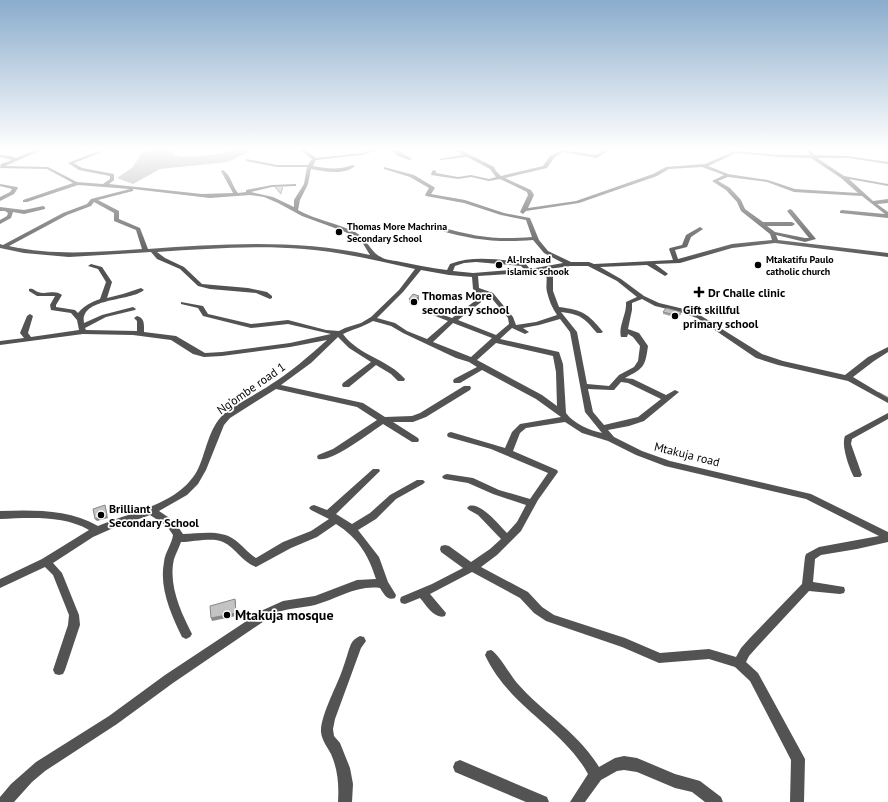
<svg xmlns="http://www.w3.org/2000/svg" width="888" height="802" viewBox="0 0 888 802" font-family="'PT Sans',sans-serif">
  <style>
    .water { fill: #a1a1a1 }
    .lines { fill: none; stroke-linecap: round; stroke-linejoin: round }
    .stream-far1 { stroke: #a1a1a1; stroke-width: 1.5 }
    .stream { stroke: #a1a1a1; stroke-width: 2 }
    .minor { fill: #535353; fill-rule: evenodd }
    .wall { fill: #a8a8a8 }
    .shaded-wall { fill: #888 }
    .building { fill: #c3c3c3; stroke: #888 }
    .poi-dot { fill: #000; stroke: #fff; stroke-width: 1.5 }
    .labels { text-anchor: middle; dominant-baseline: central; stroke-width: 3.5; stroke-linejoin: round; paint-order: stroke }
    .far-poi-label { font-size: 10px; font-weight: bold; fill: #000; stroke: #fff; text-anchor: start }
    .poi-label { font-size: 12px; font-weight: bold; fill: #000; stroke: #fff; text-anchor: start }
    .street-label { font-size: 12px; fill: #000; stroke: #fff }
    .near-poi-label { font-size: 14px; font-weight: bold; fill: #000; stroke: #fff; text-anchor: start }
  </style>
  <rect width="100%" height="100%" fill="#fff"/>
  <path class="water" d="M148 148H176L173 155 181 157 211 155 223 153 237 148H257L228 162 160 169 133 184 117 178 133 167 141 154Z"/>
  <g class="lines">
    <path class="stream-far1" d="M698 315 715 325"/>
    <path class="stream" d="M879 393 888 398"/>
    <g class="minor">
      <path d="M39 148H46L5 166 48 167 77 182 103 184 110 179V176L79 170 68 163 98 151H100V153L74 163 82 168 114 174V180L109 184 202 194 233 193 221 171 223 170C231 175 232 186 238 193L246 192V190L272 185 296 184V186H294L272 187 251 192 273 197 294 207V200L304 184 307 167H277L246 161V159L277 165H308L312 159 298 148H303L316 158 362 153 377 148H385L362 155 316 160 313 166C329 169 338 170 353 165L355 166C343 176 325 171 311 169L308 184 300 200 298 210C316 220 337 223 355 232 368 239 370 252 381 257 385 260 391 260 396 261 413 264 430 268 447 270L450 264C474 255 498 260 523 262L525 263 530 269 563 263 544 253 533 240C499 243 472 240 439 230V228L441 227C476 237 496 240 532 237L526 220 501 215 464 203 426 196 425 195 429 188 410 177 384 169V167L414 175 434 187 435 188 431 194 465 200 504 213 530 218 539 240 548 251 571 262H589L594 264 673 260 669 249 670 248 682 245 686 235 700 227 703 229 691 237 687 247 675 250 678 259 732 244 772 240 770 234 741 211 737 202 726 190 712 181 724 175 702 167 669 169 657 176 579 203 526 211 523 214 520 212 528 195 527 192 500 179 489 181 471 177 458 179 431 175 432 171 434 170 436 171V173L458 177 471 175 489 179 496 177 490 169 467 157 441 160 439 159 463 155 451 148H457L494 167 496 171 501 176 543 166 550 156 562 150 596 155 607 148H612L597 158 563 152 554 158 547 168 505 178 531 190 534 195 528 208 576 201 653 174 666 167 705 164 735 151 780 155H810L806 148H810L814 155 848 156 888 162V164L848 158H817L844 176 888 184V186L849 179 873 201 888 199V203L877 204 888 212V218L840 213V211L842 210 885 214 862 196 794 192 767 182 728 177 718 181 730 188 741 200 745 209 763 222H792L795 224 792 226H767L775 232 805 238H809L787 211 790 209 792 210 816 239 805 242 776 235 778 240 888 253V257L775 243 732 248 680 263 655 264 667 273 668 274 665 276 647 265 600 267 621 279 644 296 659 303 684 309 701 316 762 354 783 361 845 375 868 357 888 347V352L874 361 853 377 888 398V403L848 381 778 365 756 358 697 318 680 312 655 306 642 299 632 303V310L628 329 639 333 648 346C645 367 644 368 625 378L633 379 666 395 675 390 679 392 644 421 629 426 608 430 614 437 642 451 670 461 811 494 888 532V542L857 549 821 555 815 559 813 582 844 587 845 590 844 593 840 594 809 591 757 647 749 656 746 662 758 673 805 759 804 802H790L791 760 750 681 735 667 709 659 659 663 622 647 546 621 534 613 520 598 472 572 430 594 446 613 445 616C435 620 426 605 420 598L405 604 401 603 400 600 401 597 432 584 463 568 441 552 440 549 441 546 445 545 449 546 471 562 490 549 501 539 478 515 469 510 467 508 469 506C481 502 499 525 507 533L517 522 526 505 493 494 468 483 444 479 442 477 444 475 447 474 473 478 499 490 530 499 548 473 491 449 448 437 447 435 448 433 451 432 505 448 512 432 520 424 561 417 536 399 482 370 460 383H454L453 381 454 379 477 367 469 362 456 358 403 333 391 326 373 321C363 327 353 329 343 334 359 356 388 359 405 379L404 381H398L391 374 376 365 349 387H343L342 385 343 383 371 362 349 348 338 337 311 363 281 385 363 403 385 417 412 416 420 413 464 386H470L471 388 470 390 426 417 413 422H393L418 438 419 440 418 442H412L383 424C371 432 331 463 318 459L317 457 318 455 333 449 377 420 357 407 276 389 230 418 224 425 206 470 198 484 187 495 159 511 174 521 183 534C199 534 220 529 235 540 242 545 248 553 256 558L283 542 311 531 329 519 311 510 309 508 311 506 314 505 327 510 373 469H379L380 471 336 514 352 524 370 513 390 495 417 480H423L425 482 423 484 396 499 376 519 358 530 379 557 388 582 396 595 395 598C387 601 384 594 380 588 356 585 337 599 315 605 302 608 288 608 276 613L173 683 117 724 45 771 32 782 14 802H0V797L11 784 36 762 109 716 165 675 263 610 283 601 315 596 357 580 376 579C368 554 358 538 336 524L317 537 291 548 256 567C242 562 236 548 223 542 213 537 193 542 181 542 179 548 176 553 174 559 168 585 181 612 192 634L190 637 186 639 182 637C171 614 159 588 164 562 165 552 172 544 173 535L167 526 150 515 111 529 93 537 53 563 62 573 79 615 80 625 65 670 63 674 59 675 55 674 53 670 68 625 69 615 53 575 45 567 0 588V579L42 559 89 530C63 515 29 518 0 519V511C33 510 68 509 98 526 130 512 178 505 197 471 206 454 208 428 224 414 236 404 257 394 270 385 291 372 309 356 327 340L290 347 222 356 204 357 193 354 171 340 133 335 83 334 0 345V341L24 338 20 333 27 316 30 314 33 316 28 333 31 337 79 330 77 320 71 313 51 310 50 305 55 296H37L29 291V289C34 288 34 291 38 292 46 295 55 289 62 295L56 305V307L75 310 78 313C84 306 91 302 100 299L106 282 98 269 88 266 91 264 102 267 112 282 107 298 123 294 141 288 144 290C130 302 80 297 84 323L102 315 133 307 136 309 135 310 106 317 85 328 86 330 137 331V321L134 318 137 316C145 318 144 325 144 332L176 336 205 353 222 352 290 343 331 334 288 324 251 328 203 316 198 308 181 304V302L203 306 208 314 251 324 288 320 326 330 339 331 345 328 361 323 371 317 399 290 415 269C378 261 342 252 304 249 255 245 206 249 157 252L165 258 184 267 202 284 248 288 267 292 272 296V298L270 299 256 293 210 289 198 286 180 269 157 259 151 252 69 257 24 253 0 248V244L3 245 63 213 87 204 91 199 130 189 78 185 27 202H23V200L73 183 47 169 0 168 1 164 12 160 0 157V155L11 156 16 158ZM736 153 780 157 811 158 841 178 858 193 795 189 768 180 728 174 708 166ZM133 189 210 198 250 195 264 197 278 203 302 216 343 231 356 237 362 242 370 255C295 239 223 244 148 249L140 228 119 219V211L98 200 133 191ZM94 202 114 213V221L136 230 142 249C96 252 55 256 9 246L67 215 91 206ZM476 262 521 266 524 269 473 273 453 271 455 266 464 263ZM570 266H588L617 281 637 297 626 302C627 314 618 326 621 337H627L628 334 633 337 640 346 638 361 634 367 619 375 609 386 587 384 577 332 561 312C581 314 585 319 597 333H601L603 332C588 313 582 310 559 307L553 291V274L549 269ZM421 270 449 275 472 277 473 289 476 291 473 296 475 301 452 318 432 311H428V313L448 321 427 339 407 331 395 323 377 318 403 292ZM544 270C549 277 545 284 547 292 549 300 552 308 557 315L536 322 516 325 513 317 493 293 479 288 478 276 528 273ZM482 293 489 295 508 318 509 324 496 335 458 320 480 303 481 302 479 296ZM560 319 570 332 585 412 602 433C589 430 574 424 566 413L563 364 559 352 500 339 512 328 525 334 529 332 523 328 539 325ZM453 323 492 338 471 357 433 342ZM496 343 553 356 556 372 557 406 542 395 477 360ZM621 382 628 383 661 399 638 417 604 425 593 412 588 389 611 390H614ZM565 422 582 433 608 441 636 455 665 466 806 499 879 536 819 547 806 554 805 557 802 584 749 639 741 648 736 657 709 649 660 653 625 638 554 615 542 607 528 592 481 567 497 555 521 531 538 500 558 472 557 470 513 451 520 433 526 428Z"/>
      <path d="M71 148H79L86 151 84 152Z"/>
      <path d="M388 148H393L412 159 410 160 398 156Z"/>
      <path d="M0 184 17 187 18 188 14 194 0 201V197L10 192 12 189 0 186Z"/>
      <path d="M43 206 45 207V209L24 214 13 212 11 218 0 224V220L7 216 8 213 5 211H0V207L24 210Z"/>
      <path d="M888 413V419L852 439 851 444 862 475 860 477H854C849 468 841 445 845 436Z"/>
      <path d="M360 636 364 637 366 641 361 648 335 719 333 729 334 736 340 743 350 768 353 784 352 802H338C339 785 338 770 331 754 327 746 322 741 321 732 320 716 338 684 343 668 346 660 348 651 351 644 353 640 356 638 360 636Z"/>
      <path d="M491 650C497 652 511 676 517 683 543 713 578 732 599 767L615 758 624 756 637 758 675 774 700 781 721 797 723 802H705L692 792 675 788 637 772 624 770 617 771 601 780 585 802H570L588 774C562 727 509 707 485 655L487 651Z"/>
      <path d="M460 760 547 797 549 802H526L455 772 453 767 455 762Z"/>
    </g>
  </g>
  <g class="wall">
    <path d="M275 187 283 188 281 195 275 188Z"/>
    <path d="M409 299 419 300 415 304 409 303Z"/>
    <path d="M663 312 681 314 678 318 663 314Z"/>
  </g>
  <g class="shaded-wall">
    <path d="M419 296V300L415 304V300Z"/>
    <path d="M105 505 108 518 97 521 95 519Z"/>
    <path d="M235 599 236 602V616L212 621 211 618Z"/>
  </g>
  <g class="building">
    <path d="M283 186 281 193 275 187Z"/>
    <path d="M413 294 419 296 415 300 409 299Z"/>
    <path d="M666 308 681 312 679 316 663 312Z"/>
    <path d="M105 505 107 515 95 519 93 509Z"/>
    <path d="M235 599 236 613 211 618 210 606Z"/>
  </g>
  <linearGradient id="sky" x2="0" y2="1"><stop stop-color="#8baccc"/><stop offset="0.57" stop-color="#fff"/><stop offset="1" stop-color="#fff" stop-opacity="0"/></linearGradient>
  <rect width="888" height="261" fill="url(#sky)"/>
  <g class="poi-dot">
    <circle cx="339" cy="232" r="4"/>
    <circle cx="499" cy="265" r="4"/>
    <circle cx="758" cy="265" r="4"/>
    <path d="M697 286h4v4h4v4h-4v4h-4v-4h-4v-4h4z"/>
    <circle cx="414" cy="302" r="4"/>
    <circle cx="675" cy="316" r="4"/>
    <circle cx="101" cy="515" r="4"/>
    <circle cx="227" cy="615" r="4"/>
  </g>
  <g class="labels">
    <g class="far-poi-label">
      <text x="347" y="226">Thomas More Machrina<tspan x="347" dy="12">Secondary School</tspan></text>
      <text x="507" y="259">Al-Irshaad<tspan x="507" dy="12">islamic schook</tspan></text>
      <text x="766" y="259">Mtakatifu Paulo<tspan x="766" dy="12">catholic church</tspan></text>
    </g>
    <g class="poi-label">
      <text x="708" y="292">Dr Challe clinic</text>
      <text x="422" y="295">Thomas More<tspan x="422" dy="14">secondary school</tspan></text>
      <text x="683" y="309">Gift skillful<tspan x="683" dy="14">primary school</tspan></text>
      <text x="109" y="508">Brilliant<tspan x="109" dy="14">Secondary School</tspan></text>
    </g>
    <g class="street-label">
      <text transform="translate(251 388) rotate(-35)">Ng’ombe road 1</text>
      <text transform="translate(687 454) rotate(14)">Mtakuja road</text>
    </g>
    <g class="near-poi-label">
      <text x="235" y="615">Mtakuja mosque</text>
    </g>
  </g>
</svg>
